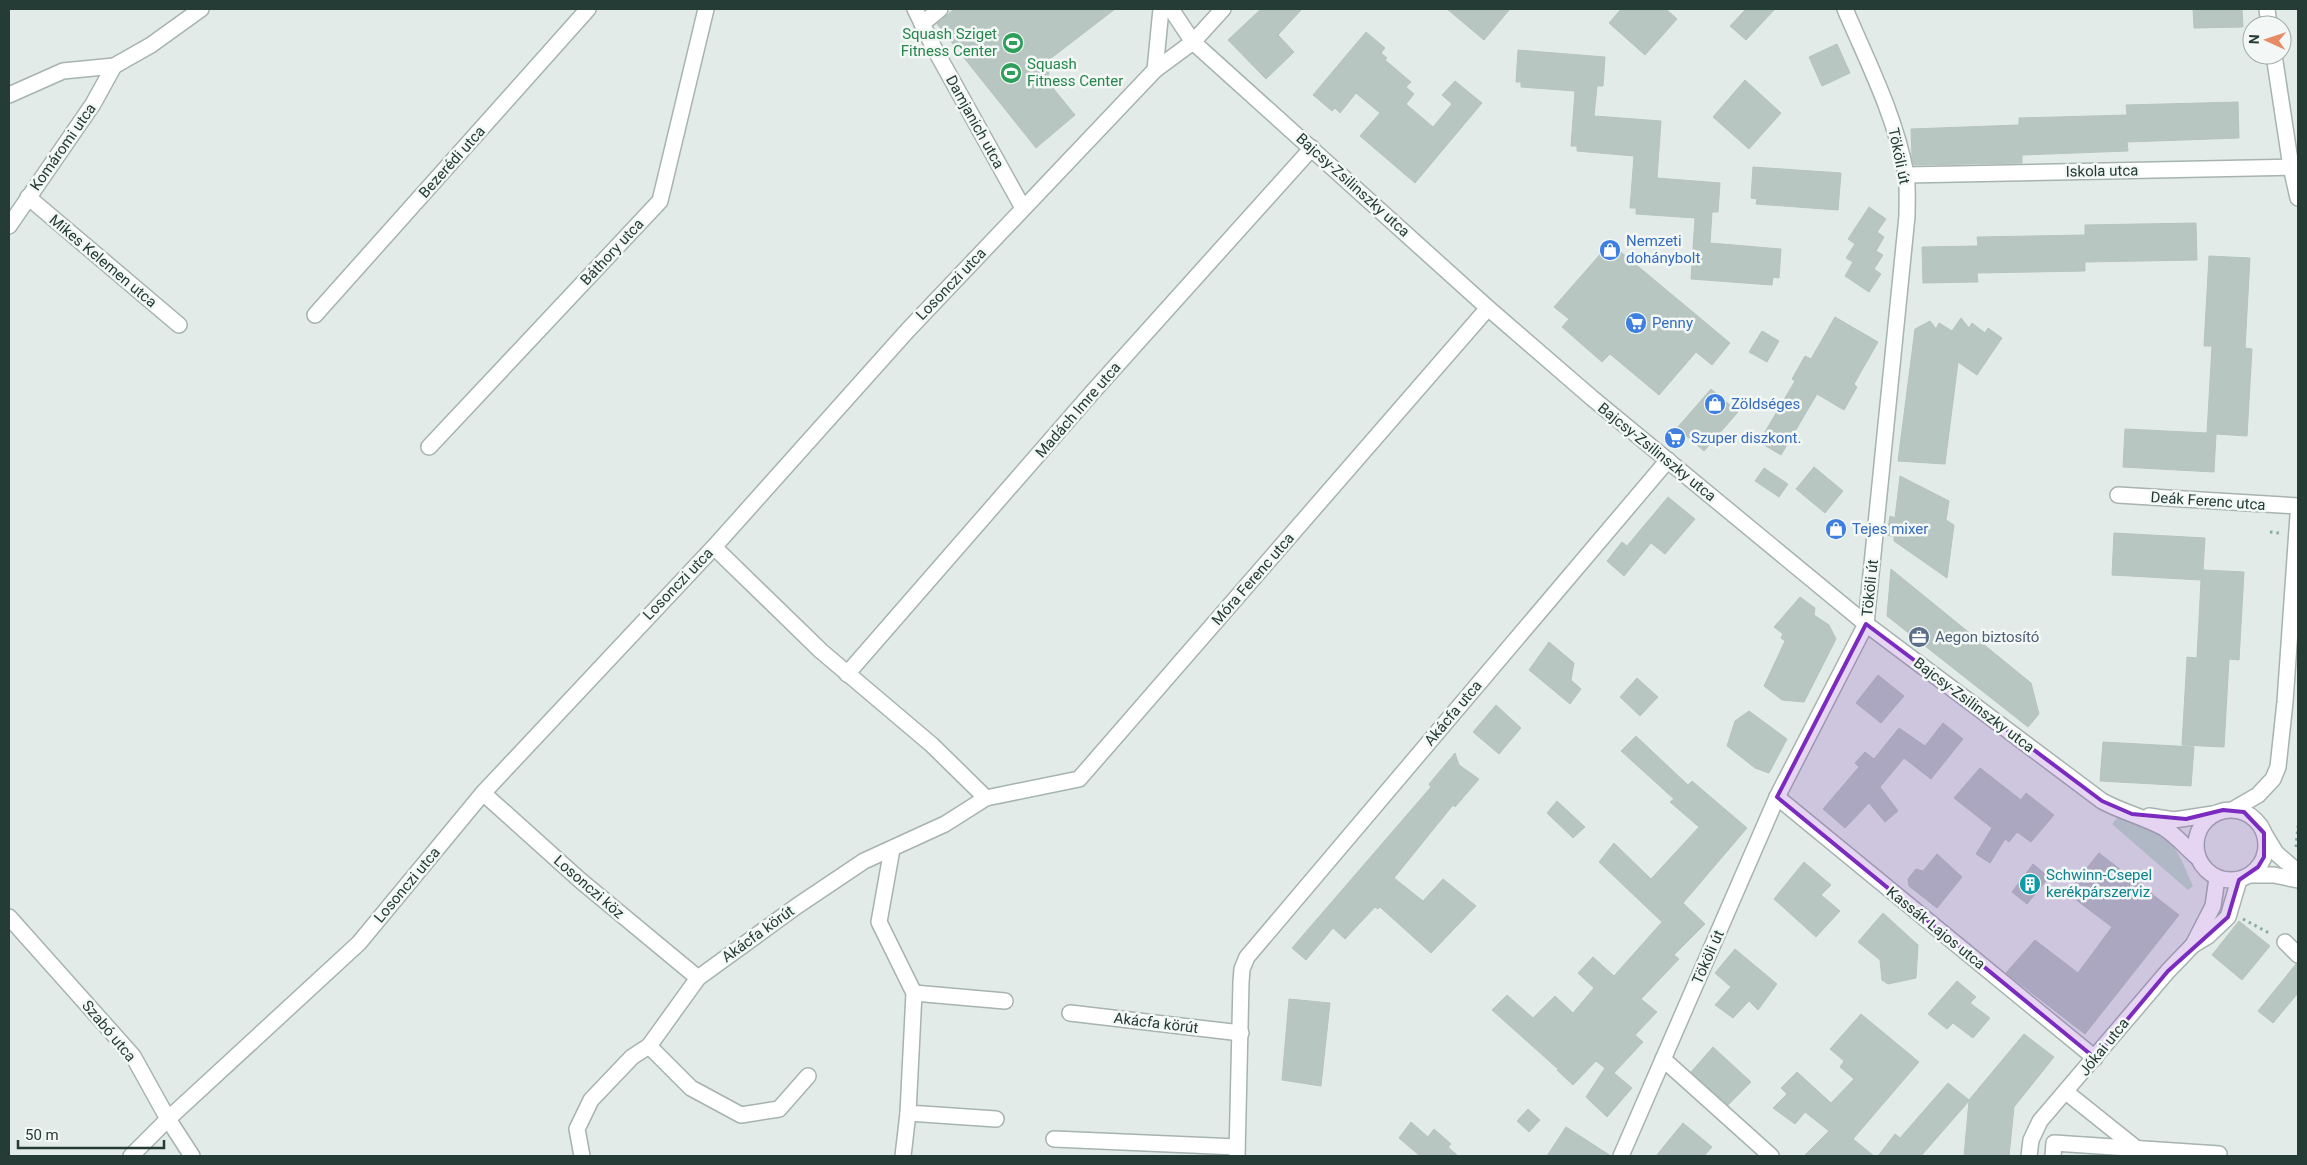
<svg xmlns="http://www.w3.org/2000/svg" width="2307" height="1165" viewBox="0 0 2307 1165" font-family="Roboto,sans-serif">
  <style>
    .green { fill: #bddbc7 }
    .building { fill: #b8c6c1; stroke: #b5c4bf }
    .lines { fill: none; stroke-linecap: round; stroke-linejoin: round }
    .minor-casing { stroke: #a6b3af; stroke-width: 18 }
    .path { stroke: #86aca2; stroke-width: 3; stroke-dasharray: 2.5 4; stroke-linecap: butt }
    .minor { stroke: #fff; stroke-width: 15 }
    .marked { fill: #7b2cbf; fill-opacity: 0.2; stroke: #7b2cbf; stroke-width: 4; stroke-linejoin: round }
    .labels { text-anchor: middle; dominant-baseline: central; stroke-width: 5; stroke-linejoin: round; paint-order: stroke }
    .leisure-label { font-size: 15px; fill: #27864d; stroke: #f3f8f6; text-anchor: end }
    .street-label { font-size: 15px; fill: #243b36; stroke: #f3f8f6 }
    .shop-label { font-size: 15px; fill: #366cbe; stroke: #f3f8f6; text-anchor: start }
    .service-label { font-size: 15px; fill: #4e5e75; stroke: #f3f8f6; text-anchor: start }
    .culture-label { font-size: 15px; fill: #0d838f; stroke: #f3f8f6; text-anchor: start }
  </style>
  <rect width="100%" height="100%" fill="#e3ebe8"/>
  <path class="green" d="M2119 816C2141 825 2167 832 2178 854 2184 864 2188 876 2193 886L2188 890 2112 824Z"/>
  <g class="building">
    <path d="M954 9H1115L1050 59 1048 82 1075 115 1036 148 937 24Z"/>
    <path d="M1261 9H1302L1278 35 1294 52 1266 79 1228 40Z"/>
    <path d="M1447 9H1510L1484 40Z"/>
    <path d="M1621 9H1666L1677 19 1645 55 1609 23Z"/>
    <path d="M1746 9H1775L1746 40 1730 26Z"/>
    <path d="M2193 9H2242L2243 27 2194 28Z"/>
    <path d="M1366 32 1385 48 1381 53 1387 58 1385 60 1411 82 1406 87 1414 94 1406 104 1433 127 1452 104 1442 95 1455 81 1482 103 1415 183 1360 136 1380 113 1356 93 1340 113 1335 108 1332 111 1313 95Z"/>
    <path d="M1837 44 1850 73 1822 86 1809 57Z"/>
    <path d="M1518 50 1605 57 1603 86H1597L1594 116 1661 121 1657 178 1720 183 1718 212H1712L1710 243 1781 249 1779 278 1773 277 1772 285 1691 279 1695 218 1636 214V208H1630L1634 156 1577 151V146H1571L1575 91 1521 87V82H1516Z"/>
    <path d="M1745 80 1781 113 1749 149 1713 117Z"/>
    <path d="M2238 102 2239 138 2127 142 2128 151 2022 155V163L1914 165 1912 158 1911 129 2019 125V118L2127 115 2126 105Z"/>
    <path d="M1753 167 1841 173 1838 210 1756 204 1757 199 1751 198Z"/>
    <path d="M1869 207 1886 219 1877 232 1884 237 1876 251 1883 255 1874 269 1881 274 1869 292 1845 276 1853 262 1846 258 1855 244 1848 239Z"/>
    <path d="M2196 223 2197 260 2085 262V271L1977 273 1978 282 1923 283 1922 247 1978 246 1977 237 2085 235V225Z"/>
    <path d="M1610 243 1730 343 1712 365 1696 352 1659 395 1610 354 1602 362 1562 327 1569 319 1554 307Z"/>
    <path d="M2209 256 2250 258 2245 348 2252 349 2247 436 2216 434 2214 472 2123 467 2125 429 2207 433 2212 346H2204Z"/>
    <path d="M1835 317 1878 342 1854 384 1857 387 1844 410 1817 394 1781 455 1759 442 1795 381 1792 379 1805 356 1811 359Z"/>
    <path d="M1961 318 1969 328 1972 323 1985 333 1988 328 2002 338 1977 375 1958 362 1945 464 1898 461 1915 329 1930 321 1936 329 1939 323 1952 331Z"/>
    <path d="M1762 331 1779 341 1767 362 1749 352Z"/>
    <path d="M1711 389 1738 412 1704 451 1677 428Z"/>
    <path d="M1814 467 1843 491 1825 513 1796 489Z"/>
    <path d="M1764 468 1788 484 1779 497 1755 481Z"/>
    <path d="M1900 476 1949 501 1946 520 1954 525 1947 578 1894 541V537L1887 535 1890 516 1895 518Z"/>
    <path d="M1668 497 1695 519 1665 554 1651 543 1624 576 1607 561 1622 542 1627 546Z"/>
    <path d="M2114 533 2205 538 2203 570 2244 572 2239 660 2229 659 2224 747 2182 745 2187 657 2197 658 2201 580 2112 575Z"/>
    <path d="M1891 569 2031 683 2039 714 2028 727 1887 616Z"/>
    <path d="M1800 597 1815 608 1814 615 1829 625 1836 639 1804 702 1782 700 1764 686 1785 641 1781 638 1783 634 1774 627Z"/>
    <path d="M1549 642 1574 663 1571 680 1581 689 1570 704 1529 670Z"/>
    <path d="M1878 675 1904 696 1881 723 1856 703Z"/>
    <path d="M1637 678 1658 697 1640 716 1620 697Z"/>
    <path d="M1496 705 1521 728 1499 754 1473 732Z"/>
    <path d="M1749 711 1787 739 1769 773 1755 768 1727 746 1735 721Z"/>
    <path d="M1943 723 1963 739 1931 779 1904 758 1880 787 1898 811 1885 822 1869 803 1845 828 1823 809 1859 767 1855 763 1865 752 1874 759 1899 728 1925 746Z"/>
    <path d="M1636 736 1688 785 1692 781 1747 828 1683 903 1705 924 1674 955 1679 959 1641 999 1657 1012 1635 1035 1643 1042 1614 1073 1632 1088 1607 1117 1586 1097 1605 1068 1596 1061 1573 1085 1557 1070 1558 1069 1492 1010 1507 995 1533 1018 1555 996 1573 1013 1594 988 1578 973 1593 957 1614 976 1662 922 1599 862 1614 843 1651 879 1699 827 1670 802 1674 799 1621 751Z"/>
    <path d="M2103 742 2194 747 2191 786 2100 781Z"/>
    <path d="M1455 753 1459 765 1479 779 1455 807 1453 805 1394 878 1423 901 1443 879 1476 906 1431 953 1380 907 1378 909 1375 907 1345 939 1333 928 1306 960 1292 948 1431 787 1429 784Z"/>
    <path d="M1980 768 2021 800 2026 793 2054 815 2031 842 2017 832 2009 842 2005 839 1990 863 1976 854 1992 828 1954 798Z"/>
    <path d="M1557 801 1585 827 1573 838 1547 813Z"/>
    <path d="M2099 853 2179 915 2085 1034 2006 973 2035 940 2078 973 2112 927 2067 893Z"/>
    <path d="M1937 854 1962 877 1937 908 1909 886 1908 879 1916 869 1923 871Z"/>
    <path d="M1804 862 1831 885 1821 895 1840 911 1816 937 1774 899Z"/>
    <path d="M2033 864 2049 877 2027 904 2012 892Z"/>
    <path d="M1883 913 1918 945 1916 978 1888 984 1882 980 1880 960 1858 942Z"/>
    <path d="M2239 921 2270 946 2242 980 2212 955Z"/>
    <path d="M1735 949 1777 984 1758 1010 1749 1001 1733 1018 1715 1005 1731 987 1715 973Z"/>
    <path d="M2296 964H2298V993L2273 1023 2258 1011Z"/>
    <path d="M1957 981 1976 997 1970 1003 1990 1018 1973 1038 1953 1023 1947 1029 1928 1014Z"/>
    <path d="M1289 999 1330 1003 1321 1086 1282 1080Z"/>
    <path d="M1861 1014 1919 1062 1853 1139 1874 1156H1804L1829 1131 1805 1112 1795 1124 1773 1108 1787 1094 1781 1088 1797 1072 1831 1103 1854 1079 1840 1067 1844 1061 1830 1049Z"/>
    <path d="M2024 1034 2054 1057 2014 1107 2009 1156H1964L1969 1101 1921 1156H1878L1895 1134 1900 1138 1948 1083 1969 1100Z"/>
    <path d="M1713 1047 1751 1082 1728 1105 1691 1072Z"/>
    <path d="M1528 1109 1540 1120 1529 1132 1517 1121Z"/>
    <path d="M1411 1122 1428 1137 1434 1129 1451 1144 1448 1147 1458 1156H1420L1399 1138Z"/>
    <path d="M1683 1123 1712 1147 1704 1156H1656Z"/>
    <path d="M1566 1127 1611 1156H1547Z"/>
  </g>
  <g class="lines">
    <g class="minor-casing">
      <g id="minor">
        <path d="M915 9 933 46 1023 208"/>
        <path d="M1171 9 1193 42 1488 308 1592 398 1866 624 2102 801C2122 812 2144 817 2164 828 2177 836 2186 848 2197 857"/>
        <path d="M2267 9 2269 25"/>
        <path d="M922 24 940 9"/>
        <path d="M2274 55 2291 167 2298 198"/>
        <path d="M1155 70 1161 9"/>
        <path d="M9 95 63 71 114 66 151 45 201 9"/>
        <path d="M1906 175 2298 167"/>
        <path d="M28 197 179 325"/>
        <path d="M9 226 93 104 114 66"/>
        <path d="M315 315 588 9"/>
        <path d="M429 447 660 201 706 9"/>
        <path d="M2118 495 2298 506"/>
        <path d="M714 547 821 651 932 745 986 798"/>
        <path d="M847 674 1090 395 1312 148"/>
        <path d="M483 793 581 881 698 978"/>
        <path d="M1777 797 2095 1058"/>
        <path d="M2234 809 2258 795 2273 779 2278 767 2285 702 2298 515"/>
        <circle cx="2231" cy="845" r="35"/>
        <path d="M2149 816 2174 820 2213 814"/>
        <path d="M2265 835 2276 853 2298 872"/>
        <path d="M892 849 879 922 914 993 908 1113 996 1119"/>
        <path d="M2250 875H2274L2298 880"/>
        <path d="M9 917 133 1056 168 1119 192 1156"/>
        <path d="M2285 942 2298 955"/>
        <path d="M2193 945 2213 906 2217 878"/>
        <path d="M914 993 1005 1001"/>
        <path d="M1070 1013 1241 1033"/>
        <path d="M649 1046 691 1088 741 1115 779 1109 808 1076"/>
        <path d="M1663 1059 1771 1156"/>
        <path d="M2066 1092 2136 1148"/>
        <path d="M1054 1139 1237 1147"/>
        <path d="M131 1156 168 1119 359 943 483 793 714 547 908 330 1155 70 1193 42 1223 9"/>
        <path d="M582 1156 577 1129 591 1100 632 1057 649 1046 698 978 797 906 864 861 945 824 986 798 1079 779 1488 308"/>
        <path d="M903 1156 908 1113"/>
        <path d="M1237 1156 1241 982 1242 969 1247 957 1668 460"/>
        <path d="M1621 1156 1777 797 1866 624 1907 216C1907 202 1908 187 1906 174 1895 115 1868 63 1845 9"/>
        <path d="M2029 1156 2031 1140 2040 1121 2168 971 2193 945 2208 936 2228 917 2239 880"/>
        <path d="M2053 1156 2054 1143 2219 1154"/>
      </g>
    </g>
    <g class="path">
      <path d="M2270 532 2279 533"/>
      <path d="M2296 847 2298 826"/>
      <path d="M2243 919 2271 934"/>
    </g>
    <use href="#minor" class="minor"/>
  </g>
  <path class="marked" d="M1866 624 2102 801 2132 814 2186 819 2223 810 2244 812 2264 833V857L2258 867 2239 880 2228 917 2168 971 2095 1058 1777 797Z"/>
  <defs>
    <g id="stadium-disc" transform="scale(1.125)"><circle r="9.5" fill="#2e9e5b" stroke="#f3f8f6"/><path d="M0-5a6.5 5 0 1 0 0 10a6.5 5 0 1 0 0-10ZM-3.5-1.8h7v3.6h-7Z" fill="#fff"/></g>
    <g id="shop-disc" transform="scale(1.125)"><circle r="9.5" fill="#3f7fe0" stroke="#f3f8f6"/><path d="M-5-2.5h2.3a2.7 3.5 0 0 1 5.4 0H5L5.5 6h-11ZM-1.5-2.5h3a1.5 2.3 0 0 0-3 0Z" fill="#fff"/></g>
    <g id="supermarket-disc" transform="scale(1.125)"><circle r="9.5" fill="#3f7fe0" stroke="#f3f8f6"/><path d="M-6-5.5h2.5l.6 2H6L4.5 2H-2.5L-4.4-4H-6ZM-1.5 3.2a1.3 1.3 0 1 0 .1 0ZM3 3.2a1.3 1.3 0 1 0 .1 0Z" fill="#fff"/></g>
    <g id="office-disc" transform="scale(1.125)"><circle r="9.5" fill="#5c6f8a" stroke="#f3f8f6"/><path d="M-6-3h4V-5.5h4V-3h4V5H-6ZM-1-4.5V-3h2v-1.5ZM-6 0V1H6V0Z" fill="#fff"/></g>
    <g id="building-disc" transform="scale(1.125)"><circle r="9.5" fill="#0f9aa8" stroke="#f3f8f6"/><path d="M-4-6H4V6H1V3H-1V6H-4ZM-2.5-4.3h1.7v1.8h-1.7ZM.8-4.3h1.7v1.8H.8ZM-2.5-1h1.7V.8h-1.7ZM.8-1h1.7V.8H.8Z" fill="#fff"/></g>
  </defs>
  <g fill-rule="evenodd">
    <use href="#stadium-disc" x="1013" y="43"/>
    <use href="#stadium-disc" x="1011" y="73"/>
    <use href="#shop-disc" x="1610" y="250"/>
    <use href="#supermarket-disc" x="1636" y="323"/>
    <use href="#shop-disc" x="1715" y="404"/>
    <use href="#supermarket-disc" x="1675" y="438"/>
    <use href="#shop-disc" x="1836" y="529"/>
    <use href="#office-disc" x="1919" y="637"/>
    <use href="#building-disc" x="2030" y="884"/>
  </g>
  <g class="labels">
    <g class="leisure-label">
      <text x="997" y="34">Squash Sziget<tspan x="997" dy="17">Fitness Center</tspan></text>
      <text x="1027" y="64" text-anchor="start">Squash<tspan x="1027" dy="17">Fitness Center</tspan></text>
    </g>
    <g class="street-label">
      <text transform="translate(975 122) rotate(61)">Damjanich utca</text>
      <text transform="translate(63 147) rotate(-55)">Komáromi utca</text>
      <text transform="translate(1899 156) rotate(78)">Tököli út</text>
      <text transform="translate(452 162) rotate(-48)">Bezerédi utca</text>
      <text transform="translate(2102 171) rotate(-1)">Iskola utca</text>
      <text transform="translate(1353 185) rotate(42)">Bajcsy-Zsilinszky utca</text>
      <text transform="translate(612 252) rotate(-47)">Báthory utca</text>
      <text transform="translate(103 261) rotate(40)">Mikes Kelemen utca</text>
      <text transform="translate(951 284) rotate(-46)">Losonczi utca</text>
      <text transform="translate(1078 410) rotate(-49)">Madách Imre utca</text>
      <text transform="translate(1657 452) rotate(39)">Bajcsy-Zsilinszky utca</text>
      <text transform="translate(2208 501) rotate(4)">Deák Ferenc utca</text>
      <text transform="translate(1253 579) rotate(-49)">Móra Ferenc utca</text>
      <text transform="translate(678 584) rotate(-46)">Losonczi utca</text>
      <text transform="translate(1870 588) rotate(-84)">Tököli út</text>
      <text transform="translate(1974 705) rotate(37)">Bajcsy-Zsilinszky utca</text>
      <text transform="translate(1453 713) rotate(-50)">Akácfa utca</text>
      <text transform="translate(407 885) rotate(-50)">Losonczi utca</text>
      <text transform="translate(589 887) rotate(41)">Losonczi köz</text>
      <text transform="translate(1936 928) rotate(39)">Kassák Lajos utca</text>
      <text transform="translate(758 934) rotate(-36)">Akácfa körút</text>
      <text transform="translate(1708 957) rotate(-66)">Tököli út</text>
      <text transform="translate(1156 1023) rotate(7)">Akácfa körút</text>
      <text transform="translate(109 1031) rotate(50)">Szabó utca</text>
      <text transform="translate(2104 1047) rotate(-51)">Jókai utca</text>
    </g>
    <g class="shop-label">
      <text x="1626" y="241">Nemzeti<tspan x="1626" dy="17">dohánybolt</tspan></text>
      <text x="1652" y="323">Penny</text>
      <text x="1731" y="404">Zöldséges</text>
      <text x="1691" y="438">Szuper diszkont.</text>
      <text x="1852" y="529">Tejes mixer</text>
    </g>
    <g class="service-label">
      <text x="1935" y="637">Aegon biztosító</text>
    </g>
    <g class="culture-label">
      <text x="2046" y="875">Schwinn-Csepel<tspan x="2046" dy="17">kerékpárszerviz</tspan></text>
    </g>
  </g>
  <rect width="2307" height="1165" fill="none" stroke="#243b36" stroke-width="20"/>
  <g transform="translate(2267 40) rotate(273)"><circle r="24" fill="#f3f8f6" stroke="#a0aca9"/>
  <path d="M0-4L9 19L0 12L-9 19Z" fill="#e68b66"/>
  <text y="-8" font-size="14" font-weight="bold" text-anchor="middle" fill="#243b36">N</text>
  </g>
  <path d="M18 1140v8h146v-8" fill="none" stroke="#243b36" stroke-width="2.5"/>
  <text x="25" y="1140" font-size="15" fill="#243b36" stroke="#f3f8f6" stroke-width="4" paint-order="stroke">50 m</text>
</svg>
